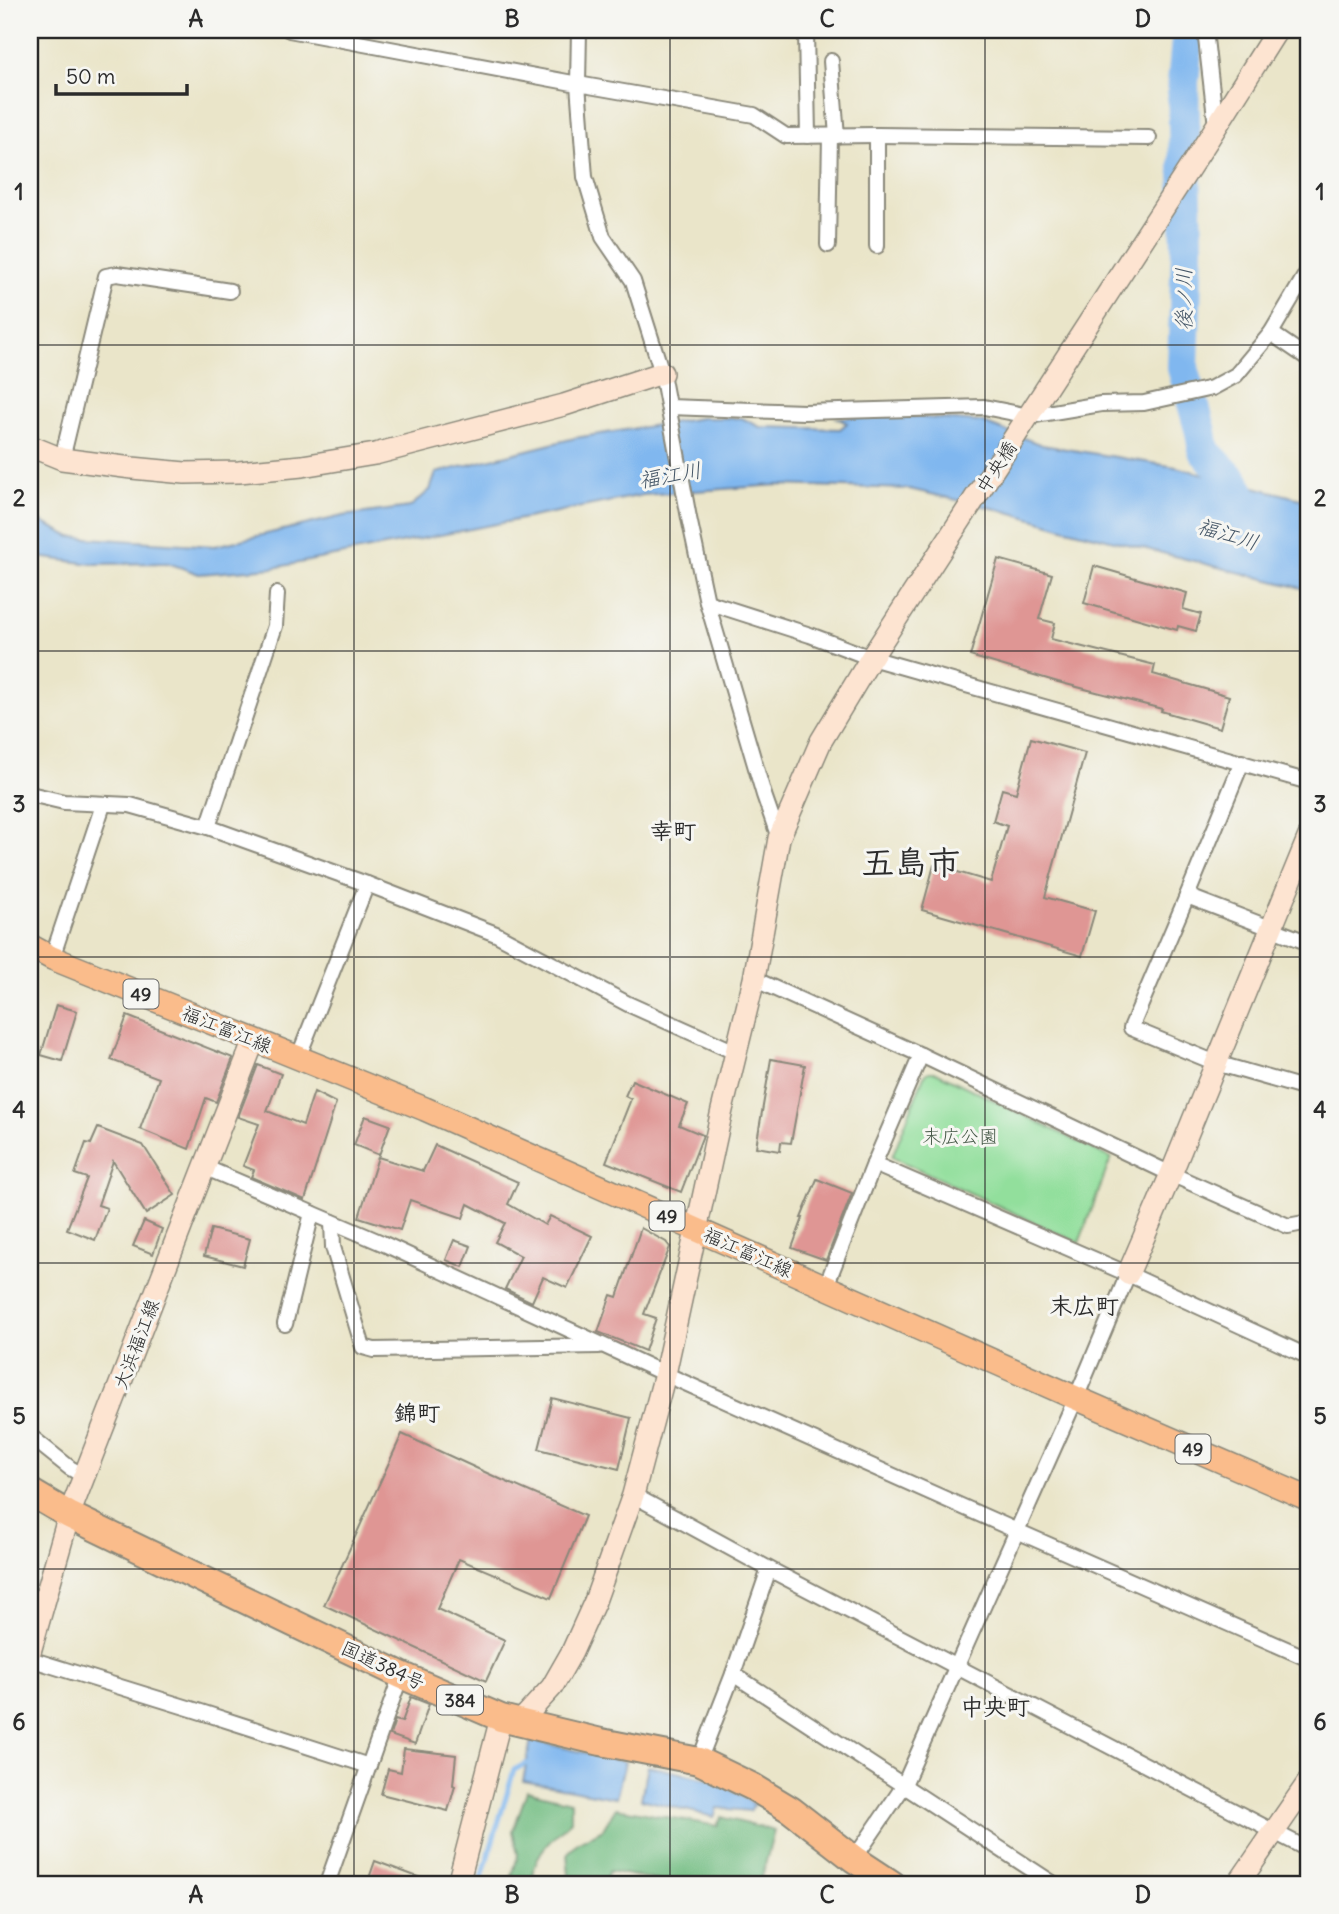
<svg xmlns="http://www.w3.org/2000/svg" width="1339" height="1914" viewBox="0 0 1339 1914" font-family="Delius,'Klee One',sans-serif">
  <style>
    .green { fill: #92df9c; stroke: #5e8564; stroke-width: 2 }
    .forest { fill: #75be84; stroke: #507458; stroke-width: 2 }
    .water { fill: #80b7ef; stroke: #56718d; stroke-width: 2 }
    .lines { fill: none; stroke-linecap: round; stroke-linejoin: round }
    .stream { stroke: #80b7ef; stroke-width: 5 }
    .river { stroke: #80b7ef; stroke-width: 32 }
    .building { fill: #df9694 }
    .street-casing { stroke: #8a887a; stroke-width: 18 }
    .secondary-casing { stroke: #8a887a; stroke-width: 24 }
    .primary-casing { stroke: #8a887a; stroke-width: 26 }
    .highway-casing { stroke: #8a887a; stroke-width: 30 }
    .street { stroke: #fff; stroke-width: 14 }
    .secondary { stroke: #fde4d1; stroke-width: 21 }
    .primary { stroke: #fabc8b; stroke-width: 23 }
    .highway { stroke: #fabc8b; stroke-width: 26 }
    .grid { fill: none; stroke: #2b2b2b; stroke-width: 2; stroke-opacity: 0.55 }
    .labels { text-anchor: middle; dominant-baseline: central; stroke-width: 6; stroke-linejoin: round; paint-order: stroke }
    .shield { fill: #f6f6f2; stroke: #686867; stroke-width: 2 }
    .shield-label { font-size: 18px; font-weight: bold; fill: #2b2b2b }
    .street-label { font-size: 19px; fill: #2b2b2b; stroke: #f6f6f2 }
    .park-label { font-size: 19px; fill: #455847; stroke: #f6f6f2 }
    .water-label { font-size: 21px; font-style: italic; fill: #456; stroke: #f6f6f2 }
    .quarter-label { font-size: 23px; font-weight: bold; fill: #2b2b2b; stroke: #f6f6f2 }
    .town-label { font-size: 33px; font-weight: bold; fill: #2b2b2b; stroke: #f6f6f2 }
    .neatline { fill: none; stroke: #2b2b2b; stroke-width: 2.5 }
    .grid-label { font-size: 23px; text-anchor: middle; font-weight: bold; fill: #2b2b2b }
  </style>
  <rect width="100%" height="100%" fill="#f6f6f2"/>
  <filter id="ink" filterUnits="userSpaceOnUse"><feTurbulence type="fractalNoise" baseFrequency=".0143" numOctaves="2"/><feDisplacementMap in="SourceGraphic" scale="14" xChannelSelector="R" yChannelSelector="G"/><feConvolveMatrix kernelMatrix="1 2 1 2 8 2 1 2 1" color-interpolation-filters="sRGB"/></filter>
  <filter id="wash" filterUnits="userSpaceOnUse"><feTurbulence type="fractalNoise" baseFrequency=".00686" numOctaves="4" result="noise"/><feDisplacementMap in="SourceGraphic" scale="28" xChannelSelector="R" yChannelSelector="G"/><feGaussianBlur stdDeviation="1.57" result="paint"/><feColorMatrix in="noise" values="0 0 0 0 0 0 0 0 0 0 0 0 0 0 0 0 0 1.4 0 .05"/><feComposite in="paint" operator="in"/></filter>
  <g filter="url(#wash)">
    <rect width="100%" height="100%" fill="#eae5c9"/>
    <path class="green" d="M929 1072H936L1111 1158 1079 1243 892 1157 924 1076Z"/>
    <g class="forest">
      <path d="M527 1791 571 1802V1821C553 1838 529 1856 534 1884H510L518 1855 513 1831Z"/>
      <path d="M616 1808 717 1826 721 1817 774 1831 760 1884H673L609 1871 604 1884H570L567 1854 577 1843 603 1829Z"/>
    </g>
    <g class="water">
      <path d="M888 415 981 422 1042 445 1176 467 1309 501V590L1067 529 1005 511 909 489 777 485 643 495 273 568 199 574 168 563 92 564 30 556V516L71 537 215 546 343 516 410 507 430 490 436 473 575 438 701 418H742L760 427 840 429 847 423 837 418Z"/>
      <path d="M531 1740 625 1762 616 1798 523 1781Z"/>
      <path d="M648 1766 717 1781 754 1804 750 1811 717 1808 714 1817 641 1799Z"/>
    </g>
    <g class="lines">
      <path class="stream" d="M480 1884 514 1770 527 1763"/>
      <path class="river" d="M1188 30 1183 83 1187 247 1183 368 1201 432 1204 451 1234 482 1253 519"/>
    </g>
    <g id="blocks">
      <g class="building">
        <path d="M998 559 1052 574 1039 619 1055 623 1051 639 1155 665 1153 674 1229 696 1220 728 1161 711 1162 709 1058 682 970 656Z"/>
        <path d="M1094 566 1187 593 1183 609 1201 614 1196 631 1178 626 1177 630 1084 603Z"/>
        <path d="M1031 738 1085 753 1045 897 1095 911 1082 956 922 910 934 865 991 882 1007 826 993 821 1002 789 1016 793Z"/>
        <path d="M56 1005 77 1011 62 1061 41 1055Z"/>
        <path d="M127 1016 233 1058 216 1102 206 1098 189 1149 140 1129 159 1078 111 1060Z"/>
        <path d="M771 1059 805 1065 791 1143 781 1142 780 1151 756 1147Z"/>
        <path d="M258 1065 281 1074 267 1111 303 1125 314 1092 336 1103 305 1200 251 1177 254 1170 243 1166 259 1124 238 1117Z"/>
        <path d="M632 1080 688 1104 679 1125 703 1135 681 1192 606 1162 631 1099 625 1096Z"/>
        <path d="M365 1116 390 1125 379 1155 354 1145Z"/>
        <path d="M98 1128 143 1145 175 1195 146 1214 113 1161 98 1205 107 1208 95 1240 67 1229 87 1178 75 1174 86 1143 91 1144Z"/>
        <path d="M435 1145 518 1182 508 1204 545 1225 550 1216 592 1236 567 1288 543 1277 532 1302 505 1289 521 1256 495 1242 505 1223 468 1204 463 1218 410 1200 400 1230 359 1217 378 1157 423 1171Z"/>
        <path d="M817 1179 852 1193 826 1260 792 1248 803 1218H801Z"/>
        <path d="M144 1221 162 1229 153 1254 133 1246Z"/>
        <path d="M641 1228 666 1242 670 1247 644 1314 656 1318 645 1351 598 1332 611 1295 617 1297Z"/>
        <path d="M211 1229 250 1239 243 1266 204 1256Z"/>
        <path d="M454 1240 471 1246 463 1267 446 1260Z"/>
        <path d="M552 1398 631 1418 619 1469 539 1449Z"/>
        <path d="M402 1434 500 1479 585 1516 551 1598 459 1559 437 1609 505 1640 486 1681 324 1605Z"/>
        <path d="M411 1697 429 1704 415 1744 390 1735 395 1720 402 1722Z"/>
        <path d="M404 1749 456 1755 453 1785 455 1786 448 1811 381 1794 388 1769 401 1772Z"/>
        <path d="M375 1861 434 1883V1884H367Z"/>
      </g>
    </g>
  </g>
  <g filter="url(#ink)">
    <use href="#blocks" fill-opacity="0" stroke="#8a887a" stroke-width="2"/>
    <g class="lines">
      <g class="street-casing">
        <g id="street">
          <path d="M289 30 578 84 754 115 786 136 877 135 1149 138"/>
          <path d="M579 30 578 84 585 177 603 237 633 281 662 373 689 518 707 602 764 795 779 838"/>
          <path d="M806 30 808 136"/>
          <path d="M1205 30 1216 126"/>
          <path d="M831 61 837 136"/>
          <path d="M828 245 830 136"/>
          <path d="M877 246V135"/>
          <path d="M1271 333 1309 359"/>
          <path d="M669 407 804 412 984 407 1029 416 1101 404 1144 403 1212 388 1236 375 1271 333 1309 269"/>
          <path d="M62 459 106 276 117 274 230 291"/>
          <path d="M707 602 810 635 871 658 1309 782"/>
          <path d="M30 794 64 802 130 805 208 827 367 884 496 934 628 1004 735 1052"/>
          <path d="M208 827 275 626 277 594"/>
          <path d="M1187 896 1242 762"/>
          <path d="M1309 943 1187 896 1131 1028 1216 1063 1307 1089 1309 1085"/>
          <path d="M52 958 103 805"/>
          <path d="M754 979 921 1055 1171 1174 1288 1226 1309 1222"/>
          <path d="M298 1058 367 884"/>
          <path d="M874 1164 1128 1274 1309 1357"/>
          <path d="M204 1167 382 1243 665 1374 1017 1531 1309 1659"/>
          <path d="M332 1222 333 1247 363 1347 374 1350 599 1346"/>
          <path d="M826 1286 874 1164 921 1055"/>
          <path d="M285 1324 312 1213"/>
          <path d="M30 1436 70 1468 84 1476"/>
          <path d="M633 1495 769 1569 1309 1850"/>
          <path d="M30 1659 198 1711 369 1766"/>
          <path d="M733 1674 1054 1884"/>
          <path d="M699 1761 733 1674 769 1569"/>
          <path d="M854 1859 903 1787 1076 1398 1128 1274"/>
          <path d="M327 1884 401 1675"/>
        </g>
      </g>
      <g class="secondary-casing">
        <g id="secondary">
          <path d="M30 446 62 459 132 468 185 473 239 472 302 466 375 454 564 405 662 373"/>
          <path d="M1128 1274 1171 1174 1309 836"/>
          <path d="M30 1652 69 1515 254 1040"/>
          <path d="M519 1723 552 1687 572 1652 595 1601 633 1495 665 1374 722 1110 754 979 779 838 821 741 871 658 1209 138 1277 30"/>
          <path d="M458 1884 501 1718"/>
          <path d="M1238 1884 1309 1781"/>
        </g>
      </g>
      <g class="primary-casing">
        <path id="primary" d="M30 946 52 958 425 1109 1076 1398 1309 1499"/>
      </g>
      <g class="highway-casing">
        <path id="highway" d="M30 1492 69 1515 401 1675 501 1718 601 1742 699 1761 753 1787 791 1810 854 1859 892 1884"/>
      </g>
      <use href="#street" class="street"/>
      <use href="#secondary" class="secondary"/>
      <use href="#primary" class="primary"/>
      <use href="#highway" class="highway"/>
    </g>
  </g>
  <path class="grid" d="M354 30V1884M670 30V1884M985 30V1884M30 345H1309M30 651H1309M30 957H1309M30 1263H1309M30 1569H1309"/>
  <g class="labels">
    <g class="shield">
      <rect x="123.5" y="979.5" width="35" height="29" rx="5"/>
      <rect x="649.5" y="1201.5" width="35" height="29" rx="5"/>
      <rect x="1175.5" y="1434.5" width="35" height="29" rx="5"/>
      <rect x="437" y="1685.5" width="46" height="29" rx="5"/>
    </g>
    <g class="shield-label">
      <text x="141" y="994">49</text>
      <text x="667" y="1216">49</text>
      <text x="1193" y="1449">49</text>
      <text x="460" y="1700">384</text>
    </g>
    <g class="street-label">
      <text transform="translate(996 467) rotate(-57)">中央橋</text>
      <text transform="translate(227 1029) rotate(22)">福江富江線</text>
      <text transform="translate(748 1252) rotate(24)">福江富江線</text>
      <text transform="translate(136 1344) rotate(-69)">大浜福江線</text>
      <text transform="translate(383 1665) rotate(25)">国道384号</text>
    </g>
    <g class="park-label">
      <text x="960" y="1136">末広公園</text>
    </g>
    <g class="water-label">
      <text transform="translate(1183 299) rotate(-90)">後ノ川</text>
      <text transform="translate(670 475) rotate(-10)">福江川</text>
      <text transform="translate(1228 534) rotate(17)">福江川</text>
    </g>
    <g class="quarter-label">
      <text x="673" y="830">幸町</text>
      <text x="1084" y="1305">末広町</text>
      <text x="417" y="1412">錦町</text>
      <text x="995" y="1706">中央町</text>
    </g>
    <g class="town-label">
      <text x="911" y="862">五島市</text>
    </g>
  </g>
  <rect width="1339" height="1914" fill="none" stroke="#f6f6f2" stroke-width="77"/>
  <path d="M56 84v10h131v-10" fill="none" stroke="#2b2b2b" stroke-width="3.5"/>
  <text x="66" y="84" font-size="21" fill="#2b2b2b" stroke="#f6f6f2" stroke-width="5" paint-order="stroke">50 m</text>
  <rect x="38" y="38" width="1262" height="1838" class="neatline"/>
  <g class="grid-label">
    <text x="196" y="27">A</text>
    <text x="512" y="27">B</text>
    <text x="827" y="27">C</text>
    <text x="1143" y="27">D</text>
    <text x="19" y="200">1</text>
    <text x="1320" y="200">1</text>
    <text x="19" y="506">2</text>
    <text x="1320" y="506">2</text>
    <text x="19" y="812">3</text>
    <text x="1320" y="812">3</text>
    <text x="19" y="1118">4</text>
    <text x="1320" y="1118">4</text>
    <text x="19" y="1424">5</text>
    <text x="1320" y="1424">5</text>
    <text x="19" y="1730">6</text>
    <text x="1320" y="1730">6</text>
    <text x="196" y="1903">A</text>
    <text x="512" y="1903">B</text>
    <text x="827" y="1903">C</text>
    <text x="1143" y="1903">D</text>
  </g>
</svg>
